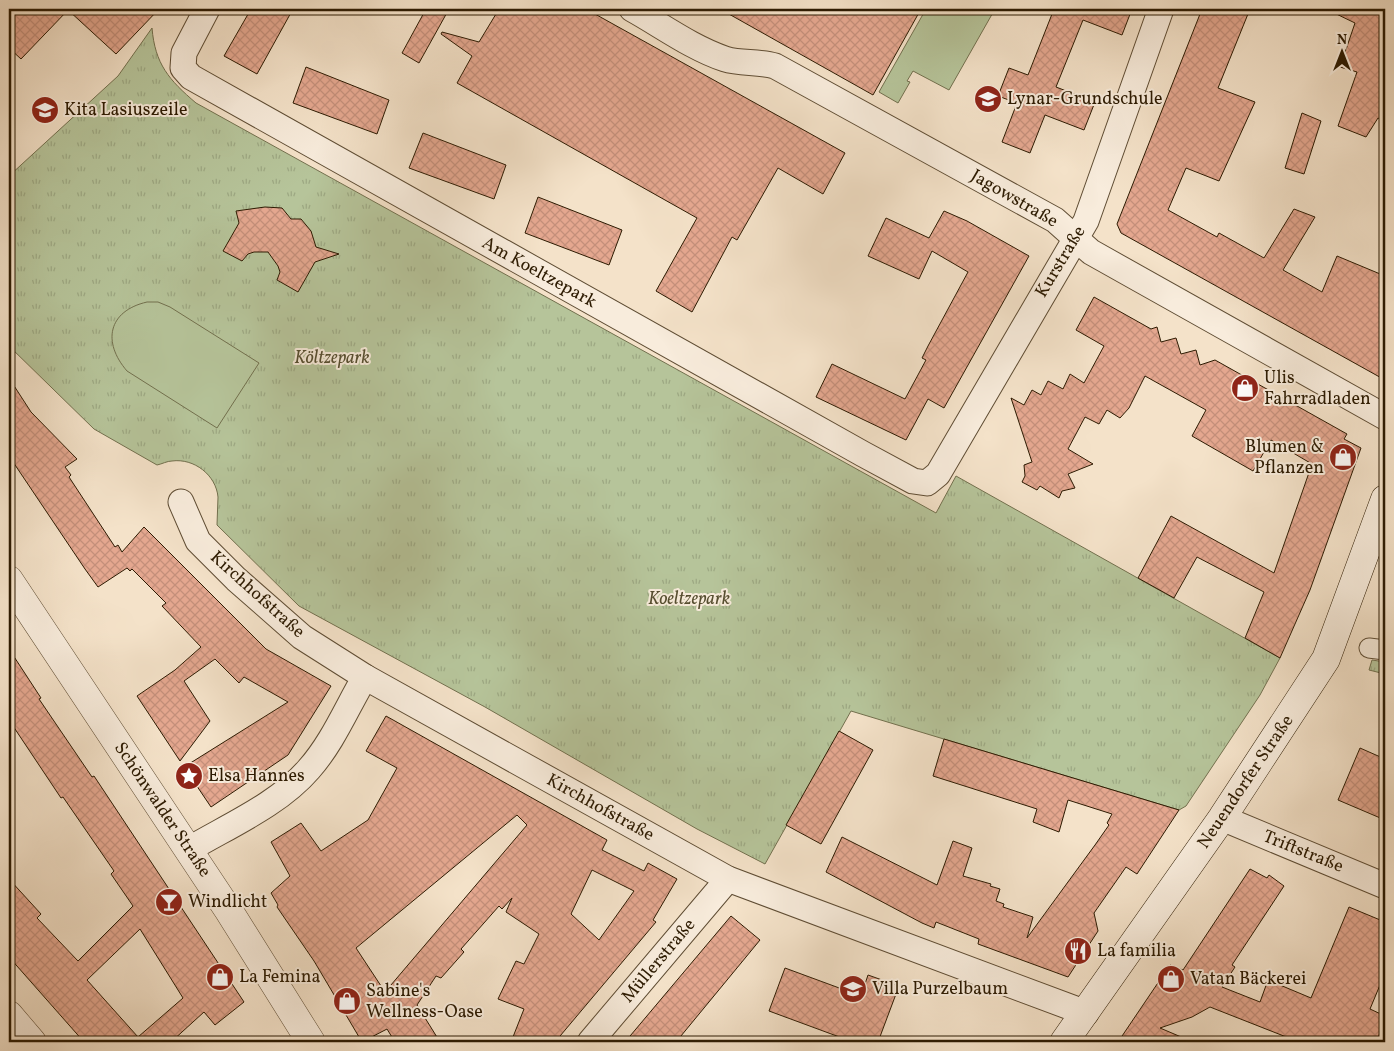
<svg xmlns="http://www.w3.org/2000/svg" width="1394" height="1051" viewBox="0 0 1394 1051" font-family="Vollkorn,serif">
  <style>
    .grass { fill: url(#grass-tufts); stroke: #72704e }
    .pitch { fill: #b6c49a; stroke: #72704e }
    .building { fill: url(#building-cross-hatch); stroke: #2d1b02; fill-rule: evenodd }
    .lines { fill: none; stroke-linecap: round; stroke-linejoin: round }
    .pedestrian-casing { stroke: #5f4d34; stroke-width: 21 }
    .minor-casing { stroke: #5f4d34; stroke-width: 27 }
    .tertiary-casing { stroke: #5f4d34; stroke-width: 29 }
    .secondary-casing { stroke: #2d1b02; stroke-width: 29 }
    .pedestrian { stroke: #f8ecdc; stroke-width: 19 }
    .minor { stroke: #f8ecdc; stroke-width: 25 }
    .tertiary { stroke: #f8ecdc; stroke-width: 28 }
    .secondary { stroke: #f8ecdc; stroke-width: 28 }
    .labels { text-anchor: middle; dominant-baseline: central; stroke-width: 4; stroke-linejoin: round; paint-order: stroke }
    .poi-label { font-size: 18px; fill: #2d1b02; stroke: #f8ecdc; text-anchor: start }
    .street-label { font-size: 18px; fill: #2d1b02; stroke: #f8ecdc }
    .park-label { font-size: 18px; font-style: italic; fill: #564e30; stroke: #f8ecdc }
  </style>
  <defs>
    <pattern id="grass-tufts" width="24" height="20" patternUnits="userSpaceOnUse" patternTransform="scale(1.25)"><rect width="24" height="20" fill="#b6c49a"/><path d="M3 7l-1-3M5 7V3M7 7l1-3M15 17l-1-3M17 17v-4M19 17l1-3" fill="none" stroke="#9da883"/></pattern>
    <pattern id="building-cross-hatch" width="8" height="8" patternUnits="userSpaceOnUse" patternTransform="scale(1.25)"><rect width="8" height="8" fill="#e4a78f"/><path d="M0 0l8 8M0 8l8-8" fill="none" stroke="#c48f7a"/></pattern>
  </defs>
  <rect width="100%" height="100%" fill="#f4e2c9"/>
  <filter id="stains"><feTurbulence type="fractalNoise" baseFrequency=".004" numOctaves="4"/><feColorMatrix values="0 0 0 0 .2 0 0 0 0 .09 0 0 0 0 .02 0 0 0 .5 -.17"/></filter>
  <radialGradient id="worn" r=".72"><stop offset=".6" stop-color="#630" stop-opacity="0"/><stop offset="1" stop-color="#630" stop-opacity=".3"/></radialGradient>
  <g class="grass">
    <path d="M152 28C155 64 169 80 196 103L936 513 956 476 1280 658 1260 695 1186 806 1179 810 851 711 765 864 697 829 485 707 299 606 217 525C217 516 218 506 218 497 216 475 194 458 172 461 167 461 162 464 157 465L94 429 9 346V176L118 76Z"/>
    <path d="M1372 660 1385 662V674L1369 670Z"/>
  </g>
  <g class="pitch">
    <path d="M926 9H995L949 90 913 71 907 81 910 82 898 103 879 92Z"/>
    <path d="M147 302H158L170 307 259 363 217 428 127 371C102 342 108 311 147 302Z"/>
  </g>
  <g class="building">
    <path d="M9 9H159L116 54 68 10 21 59 9 48Z"/>
    <path d="M251 9H293L257 74 224 56Z"/>
    <path d="M426 9H449L419 63 402 53Z"/>
    <path d="M499 9H586L845 153 823 194 778 168 737 240 732 237 692 312 656 291 697 218 457 83 472 56 441 34 442 32 479 42Z"/>
    <path d="M720 9H921L873 95Z"/>
    <path d="M1054 9H1132L1122 35 1083 20 1056 87 1095 102 1084 130 1045 115 1030 153 1002 142 1017 103 998 96 1009 68 1028 75Z"/>
    <path d="M1202 9H1250L1218 88 1255 102 1219 181 1186 168 1168 210 1217 237 1219 233 1264 258 1294 209 1315 217 1283 270 1322 292 1337 256 1385 276V380L1121 233 1117 224Z"/>
    <path d="M1326 9H1385V122L1378 118 1366 137 1338 126 1357 72 1340 67 1355 23Z"/>
    <path d="M306 67 389 100 377 134 293 103Z"/>
    <path d="M1302 113 1321 121 1304 174 1285 168Z"/>
    <path d="M423 133 506 165 494 199 409 168Z"/>
    <path d="M538 197 622 230 609 265 525 233Z"/>
    <path d="M265 207 282 208 291 219H301L311 231 316 247 339 254 315 262 298 292 277 280 280 272 278 266 268 252H254L248 254 242 261 223 251 239 223 236 211Z"/>
    <path d="M944 211 967 221 1029 256 944 408 928 399 906 440 816 397 832 364 905 399 926 360 922 358 928 346 968 272 932 251 919 279 868 256 886 218 929 238Z"/>
    <path d="M1094 297 1151 329 1157 327 1161 342 1176 338 1181 354 1196 350 1200 365 1215 360 1347 434 1344 439 1361 448 1310 590 1280 658 1245 638 1264 592 1197 557 1174 598 1138 578 1171 516 1274 573 1312 464 1271 440 1253 471 1192 436 1206 410 1145 376 1129 408 1120 418 1107 410 1099 424 1085 417 1068 449 1093 464 1068 474 1075 488 1062 491 1059 498 1040 486 1037 490 1022 482 1025 476 1024 465 1032 462 1011 398 1024 405 1032 390 1041 395 1048 381 1063 389 1070 374 1084 383 1104 346 1076 330Z"/>
    <path d="M9 378 31 412 77 459 65 467 71 475 69 477 115 547 118 545 122 552 144 527 266 649 331 686 288 755 211 807 184 767 288 702 244 677 239 683 215 659 184 681 210 721 180 761 137 696 175 670 201 647 162 606 166 603 132 569 130 571 127 568 98 587 85 569 9 456Z"/>
    <path d="M9 649 41 698 39 699 92 777 94 776 244 1002 215 1025 204 1012 171 1042H84L9 957V879L41 914 37 918 78 961 133 906 111 874 114 871 63 797 61 798 9 720ZM140 929 183 998 138 1037 87 980Z"/>
    <path d="M386 716 607 840 602 850 644 871 648 863 677 879 653 920 656 922 555 1042H511L524 1009 498 999 516 961 524 964 539 934 506 912 512 898 502 909 499 906 461 949 464 952 441 978 436 976 417 1005 440 1042H395L387 1029 362 1042 314 961 277 907 278 905 271 893 290 876 271 842 301 823 321 851 368 820 397 768 366 751ZM517 815 527 825 385 992 356 948ZM592 870 634 891 599 940 571 914Z"/>
    <path d="M839 731 873 750 821 844 786 825Z"/>
    <path d="M944 739 1179 810 1137 874 1126 867 1094 913 1098 931 1068 977 978 944 979 939 936 922 934 928 922 923 826 872 842 837 937 885 953 841 972 848 963 876 991 884 990 886 1000 889 996 901 1004 904 1003 907 1033 917 1027 938 1095 845 1109 825 1107 823 1112 814 1068 800 1059 832 1033 822 1037 809 933 776Z"/>
    <path d="M1360 748 1385 759V820L1338 800Z"/>
    <path d="M1250 869 1267 878 1269 875 1284 886 1232 965 1235 967 1222 987 1260 1002 1268 980 1311 998 1349 907 1385 922V973L1370 1009 1385 1016 1377 1042H1299L1210 1007 1192 1017 1160 1028 1193 1042H1118L1170 965 1183 970Z"/>
    <path d="M731 916 760 940 676 1042H625Z"/>
    <path d="M785 968 861 996 868 975 899 986 878 1042H853L769 1011Z"/>
  </g>
  <g class="lines">
    <g class="pedestrian-casing">
      <path id="pedestrian" d="M1369 648 1385 650"/>
    </g>
    <g class="minor-casing">
      <g id="minor">
        <path d="M207 9 184 53 183 68 191 77 863 454 913 481 927 483 938 474 1086 221 1161 9"/>
        <path d="M632 9C661 25 692 48 725 59 741 64 758 61 775 66L1055 220 1091 252 1385 417"/>
        <path d="M181 502 198 541 236 579 302 637 365 677 728 879 1086 1013"/>
        <path d="M1222 818 1385 886"/>
        <path d="M188 850C228 826 278 805 309 769 333 742 347 707 365 677"/>
        <path d="M590 1042 728 879"/>
      </g>
    </g>
    <g class="tertiary-casing">
      <g id="tertiary">
        <path d="M9 580 229 911 311 1042"/>
        <path d="M9 1015 32 1042"/>
      </g>
    </g>
    <g class="secondary-casing">
      <path id="secondary" d="M1064 1042 1222 818 1326 659 1385 499"/>
    </g>
    <use href="#pedestrian" class="pedestrian"/>
    <use href="#minor" class="minor"/>
    <use href="#tertiary" class="tertiary"/>
    <use href="#secondary" class="secondary"/>
  </g>
  <defs>
    <g id="school-disc" transform="scale(1.4375)"><circle r="9.5" fill="#8f2418" stroke="#f8ecdc"/><path d="M0-5L7-2L0 1L-7-2ZM-4 1L0 2.5L4 1V4Q0 6-4 4Z" fill="#fff"/></g>
    <g id="shop-disc" transform="scale(1.4375)"><circle r="9.5" fill="#8f2418" stroke="#f8ecdc"/><path d="M-5-2.5h2.3a2.7 3.5 0 0 1 5.4 0H5L5.5 6h-11ZM-1.5-2.5h3a1.5 2.3 0 0 0-3 0Z" fill="#fff"/></g>
    <g id="sight-disc" transform="scale(1.4375)"><circle r="9.5" fill="#8f2418" stroke="#f8ecdc"/><path d="M0-6L1.8-2.2L6-1.7L2.9 1.2L3.7 5.4L0 3.3L-3.7 5.4L-2.9 1.2L-6-1.7L-1.8-2.2Z" fill="#fff"/></g>
    <g id="bar-disc" transform="scale(1.4375)"><circle r="9.5" fill="#8f2418" stroke="#f8ecdc"/><path d="M-6-5H6L.8 .8V4.5H3.5V6h-7V4.5H-.8V.8Z" fill="#fff"/></g>
    <g id="restaurant-disc" transform="scale(1.4375)"><circle r="9.5" fill="#8f2418" stroke="#f8ecdc"/><path d="M-5-6h1v4h1v-4h1v4h1v-4h1v5L-1.5 .5V6h-2V.5L-5-1ZM5-6V6H3V1.5H1.5Q1.5-4 5-6Z" fill="#fff"/></g>
  </defs>
  <g fill-rule="evenodd">
    <use href="#school-disc" x="988" y="99"/>
    <use href="#school-disc" x="45" y="110"/>
    <use href="#shop-disc" x="1245" y="388"/>
    <use href="#shop-disc" x="1343" y="457"/>
    <use href="#sight-disc" x="189" y="776"/>
    <use href="#bar-disc" x="169" y="902"/>
    <use href="#restaurant-disc" x="1078" y="951"/>
    <use href="#shop-disc" x="220" y="977"/>
    <use href="#shop-disc" x="1171" y="979"/>
    <use href="#school-disc" x="853" y="989"/>
    <use href="#shop-disc" x="347" y="1001"/>
  </g>
  <g class="labels">
    <g class="poi-label">
      <text x="1007" y="99">Lynar-Grundschule</text>
      <text x="64" y="110">Kita Lasiuszeile</text>
      <text x="1264" y="378">Ulis<tspan x="1264" dy="21">Fahrradladen</tspan></text>
      <text x="1324" y="447" text-anchor="end">Blumen &amp;<tspan x="1324" dy="21">Pflanzen</tspan></text>
      <text x="208" y="776">Elsa Hannes</text>
      <text x="188" y="902">Windlicht</text>
      <text x="1097" y="951">La familia</text>
      <text x="239" y="977">La Femina</text>
      <text x="1190" y="979">Vatan Bäckerei</text>
      <text x="872" y="989">Villa Purzelbaum</text>
      <text x="366" y="991">Sabine's<tspan x="366" dy="21">Wellness-Oase</tspan></text>
    </g>
    <g class="street-label">
      <text transform="translate(1014 199) rotate(30)">Jagowstraße</text>
      <text transform="translate(1061 262) rotate(-59)">Kurstraße</text>
      <text transform="translate(539 273) rotate(29)">Am Koeltzepark</text>
      <text transform="translate(257 595) rotate(42)">Kirchhofstraße</text>
      <text transform="translate(1246 782) rotate(-56)">Neuendorfer Straße</text>
      <text transform="translate(600 808) rotate(29)">Kirchhofstraße</text>
      <text transform="translate(162 810) rotate(56)">Schönwalder Straße</text>
      <text transform="translate(1303 852) rotate(22)">Triftstraße</text>
      <text transform="translate(659 961) rotate(-50)">Müllerstraße</text>
    </g>
    <g class="park-label">
      <text x="332" y="358">Költzepark</text>
      <text x="689" y="599">Koeltzepark</text>
    </g>
  </g>
  <rect width="1394" height="1051" fill="none" stroke="#f4e2c9" stroke-width="30"/>
  <rect x="10" y="10" width="1374" height="1031" fill="none" stroke="#2d1b02" stroke-width="2.5"/>
  <rect x="15" y="15" width="1364" height="1021" fill="none" stroke="#2d1b02"/>
  <g transform="translate(1342 52)" stroke="#f8ecdc" stroke-width="4" paint-order="stroke">
  <path d="M0-4L9 19L0 12L-9 19Z" fill="#2d1b02"/>
  <text y="-8" font-size="14" font-weight="bold" text-anchor="middle" fill="#2d1b02">N</text>
  </g>
  <rect width="100%" height="100%" filter="url(#stains)"/>
  <rect width="100%" height="100%" fill="url(#worn)"/>
</svg>
